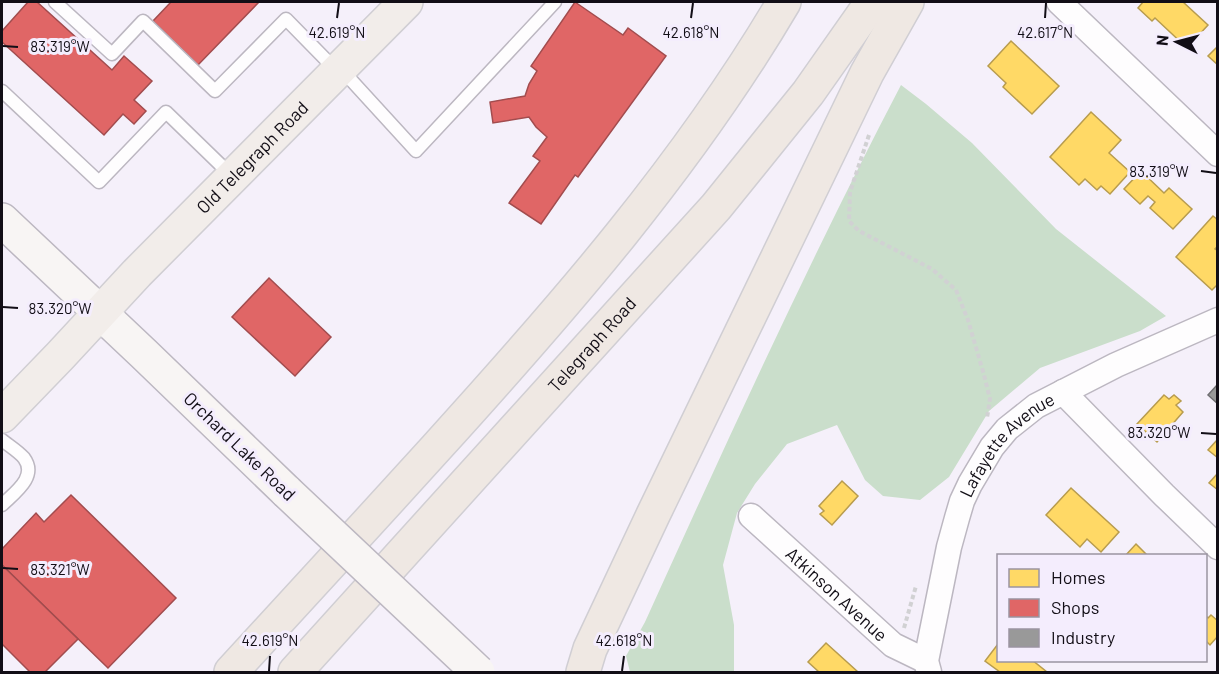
<svg xmlns="http://www.w3.org/2000/svg" width="1219" height="674" viewBox="0 0 1219 674" font-family="Barlow,sans-serif">
  <style>
    .green { fill: #cadecb }
    .homes { fill: #ffd966; stroke: #b89c4e; stroke-width: 1.5 }
    .shops { fill: #e06666; stroke: #a24c4e; stroke-width: 1.5 }
    .industry { fill: #999; stroke: #706f72; stroke-width: 1.5 }
    .lines { fill: none; stroke-linecap: round; stroke-linejoin: round }
    .service-casing { stroke: #bcb7c1; stroke-width: 15 }
    .minor-casing { stroke: #bcb7c1; stroke-width: 27 }
    .secondary-casing { stroke: #bcb7c1; stroke-width: 36 }
    .primary-casing { stroke: #d0ced3; stroke-width: 36 }
    .trunk-casing { stroke: #d0ced3; stroke-width: 36 }
    .path { stroke: #d1d1d3; stroke-width: 4; stroke-dasharray: 4.5 3; stroke-linecap: butt }
    .service { stroke: #fefdfe; stroke-width: 12 }
    .minor { stroke: #fefdfe; stroke-width: 24 }
    .secondary { stroke: #f8f5f4; stroke-width: 33 }
    .primary { stroke: #f2edea; stroke-width: 33 }
    .trunk { stroke: #efe8e3; stroke-width: 33 }
    .secondary-bridge-casing { stroke: #bcb7c1; stroke-width: 36; stroke-linecap: butt }
    .secondary-bridge { stroke: #f8f5f4; stroke-width: 33 }
    .ticks { fill: none; stroke: #120e16; stroke-width: 2 }
    .labels { text-anchor: middle; dominant-baseline: central; stroke-width: 6; stroke-linejoin: round; paint-order: stroke }
    .street-label { font-size: 18px; fill: #120e16; stroke: #f4edfd }
    .ticks-label { font-size: 15px; text-anchor: middle; fill: #120e16; stroke: #f4edfd; stroke-width: 6; stroke-linejoin: round; paint-order: stroke }
  </style>
  <rect width="100%" height="100%" fill="#f5f0fa"/>
  <path class="green" d="M901 85 926 104 972 143 1056 229 1166 316 1140 331 1040 368 989 411 949 477 920 500 883 496 865 480 837 425 787 444 755 484 737 513 723 565 734 625V672H630L626 656 645 622C727 441 809 261 901 85Z"/>
  <g class="homes">
    <path d="M1143 2H1183L1208 25 1187 48 1155 18 1152 21 1138 8Z"/>
    <path d="M1011 41 1059 86 1032 114 1003 87 1006 83 988 66Z"/>
    <path d="M1218 46V65L1208 56Z"/>
    <path d="M1091 112 1121 140 1109 153 1130 172 1110 194 1101 186 1097 190 1085 179 1079 185 1050 157Z"/>
    <path d="M1141 171 1164 193 1169 188 1192 209 1173 229 1150 208 1155 202 1148 196 1140 204 1124 189Z"/>
    <path d="M1213 216 1218 220V246L1215 249 1218 251V284L1212 290 1176 257Z"/>
    <path d="M1164 395 1169 399 1174 395 1181 401 1176 405 1183 412 1157 442 1137 424Z"/>
    <path d="M1218 439V458L1208 450Z"/>
    <path d="M1218 473V490L1209 483Z"/>
    <path d="M842 481 858 496 832 525 820 514 824 511 819 506Z"/>
    <path d="M1071 488 1119 532 1101 552 1087 539 1080 547 1046 515Z"/>
    <path d="M1136 544 1148 556H1125Z"/>
    <path d="M1211 615 1218 621V636L1210 645 1206 641V616L1208 618Z"/>
    <path d="M826 643 858 672H819L808 662Z"/>
    <path d="M998 644V660H1032L1047 672H1000L985 661Z"/>
  </g>
  <g class="shops">
    <path d="M28 2H37L112 70 124 56 152 81 134 100 146 111 134 124 123 114 104 135 2 42V31Z"/>
    <path d="M171 2H259L198 65 153 21Z"/>
    <path d="M575 2 623 35 628 28 666 56 578 177 575 175 541 224 509 203 540 161 533 156 547 137 536 127 529 117 493 123 490 102 525 96 529 84 537 71 531 66Z"/>
    <path d="M269 278 331 337 295 376 232 317Z"/>
    <path d="M71 495 176 598 108 668 2 565V549L36 513 44 522Z"/>
    <path d="M2 565 78 639 45 672H30L2 644Z"/>
  </g>
  <path class="industry" d="M1218 384V404L1208 395Z"/>
  <g class="lines">
    <g class="service-casing">
      <g id="service">
        <path d="M55 2 112 54 143 21 215 91 286 19 336 70"/>
        <path d="M341 69 416 151 555 2"/>
        <path d="M2 91 99 182 166 112 232 176"/>
        <path d="M2 440C8 445 18 451 24 458 38 477 14 493 2 505"/>
      </g>
    </g>
    <g class="minor-casing">
      <g id="minor">
        <path d="M1059 2 1218 154"/>
        <path d="M1063 392 1164 495 1218 547"/>
        <path id="s1" d="M751 516 893 645 926 661"/>
        <path id="s2" d="M929 672 926 661 949 547 957 518 962 501 970 484 992 447 1007 429 1036 406 1116 365 1218 320"/>
      </g>
    </g>
    <g class="secondary-casing">
      <path id="secondary" d="M2 220 144 354 287 492"/>
    </g>
    <g class="primary-casing">
      <g id="primary">
        <path id="s3" d="M2 416 60 356 137 273 406 2"/>
      </g>
    </g>
    <g class="trunk-casing">
      <g id="trunk">
        <path d="M231 672C299 598 368 523 436 448 563 308 688 165 784 2"/>
        <path id="s4" d="M295 672 716 207 808 93 872 2"/>
        <path d="M583 672 590 649 653 515 867 73 907 2"/>
      </g>
    </g>
    <g class="path">
      <path d="M869 135 850 192 849 221 859 231 932 269 956 290 968 320 984 375 990 399 987 418"/>
      <path d="M904 628 916 586"/>
    </g>
    <use href="#service" class="service"/>
    <use href="#minor" class="minor"/>
    <use href="#secondary" class="secondary"/>
    <use href="#primary" class="primary"/>
    <use href="#trunk" class="trunk"/>
    <g class="secondary-bridge-casing">
      <path id="secondary-bridge" d="M287 492 478 672"/>
    </g>
    <use href="#secondary-bridge" class="secondary-bridge"/>
  </g>
  <path class="ticks" d="M337 18 339 3M691 18 693 3M1045 18 1046 3M3 46 18 47M1201 171 1216 173M3 307 18 308M1201 433 1216 434M3 568 18 569M269 671 270 656M622 671 624 656"/>
  <g class="labels">
    <g class="street-label">
      <text stroke="none"><textPath href="#s3" startOffset="360">Old Telegraph Road</textPath></text>
      <text stroke="none"><textPath href="#s4" startOffset="442">Telegraph Road</textPath></text>
      <text transform="translate(240 446) rotate(44)">Orchard Lake Road</text>
      <text stroke="none"><textPath href="#s2" startOffset="249">Lafayette Avenue</textPath></text>
      <text stroke="none"><textPath href="#s1" startOffset="116">Atkinson Avenue</textPath></text>
    </g>
  </g>
  <g class="ticks-label">
    <text x="337" y="38">42.619°N</text>
    <text x="691" y="38">42.618°N</text>
    <text x="1045" y="38">42.617°N</text>
    <text x="60" y="52">83.319°W</text>
    <text x="1159" y="177">83.319°W</text>
    <text x="60" y="314">83.320°W</text>
    <text x="1159" y="438">83.320°W</text>
    <text x="60" y="575">83.321°W</text>
    <text x="270" y="646">42.619°N</text>
    <text x="624" y="646">42.618°N</text>
  </g>
  <rect width="1219" height="674" fill="none" stroke="#120e16" stroke-width="6"/>
  <rect x="997" y="554" width="210" height="108" fill="#f4edfd" stroke="#9a94a1" stroke-width="1.5"/>
  <rect x="1009" y="569" width="30" height="18" fill="#ffd966" stroke="#9a94a1" stroke-width="1.5"/>
  <text x="1051" y="584" font-size="18" fill="#120e16">Homes</text>
  <rect x="1009" y="599" width="30" height="18" fill="#e06666" stroke="#9a94a1" stroke-width="1.5"/>
  <text x="1051" y="614" font-size="18" fill="#120e16">Shops</text>
  <rect x="1009" y="629" width="30" height="18" fill="#999999" stroke="#9a94a1" stroke-width="1.5"/>
  <text x="1051" y="644" font-size="18" fill="#120e16">Industry</text>
  <g transform="translate(1177 42) rotate(276)" stroke="#f4edfd" stroke-width="4.5" paint-order="stroke">
  <path d="M0-4.5L10 22L0 15L-10 22Z" fill="#120e16"/>
  <text y="-9" font-size="16" font-weight="bold" text-anchor="middle" fill="#120e16">N</text>
  </g>
</svg>
